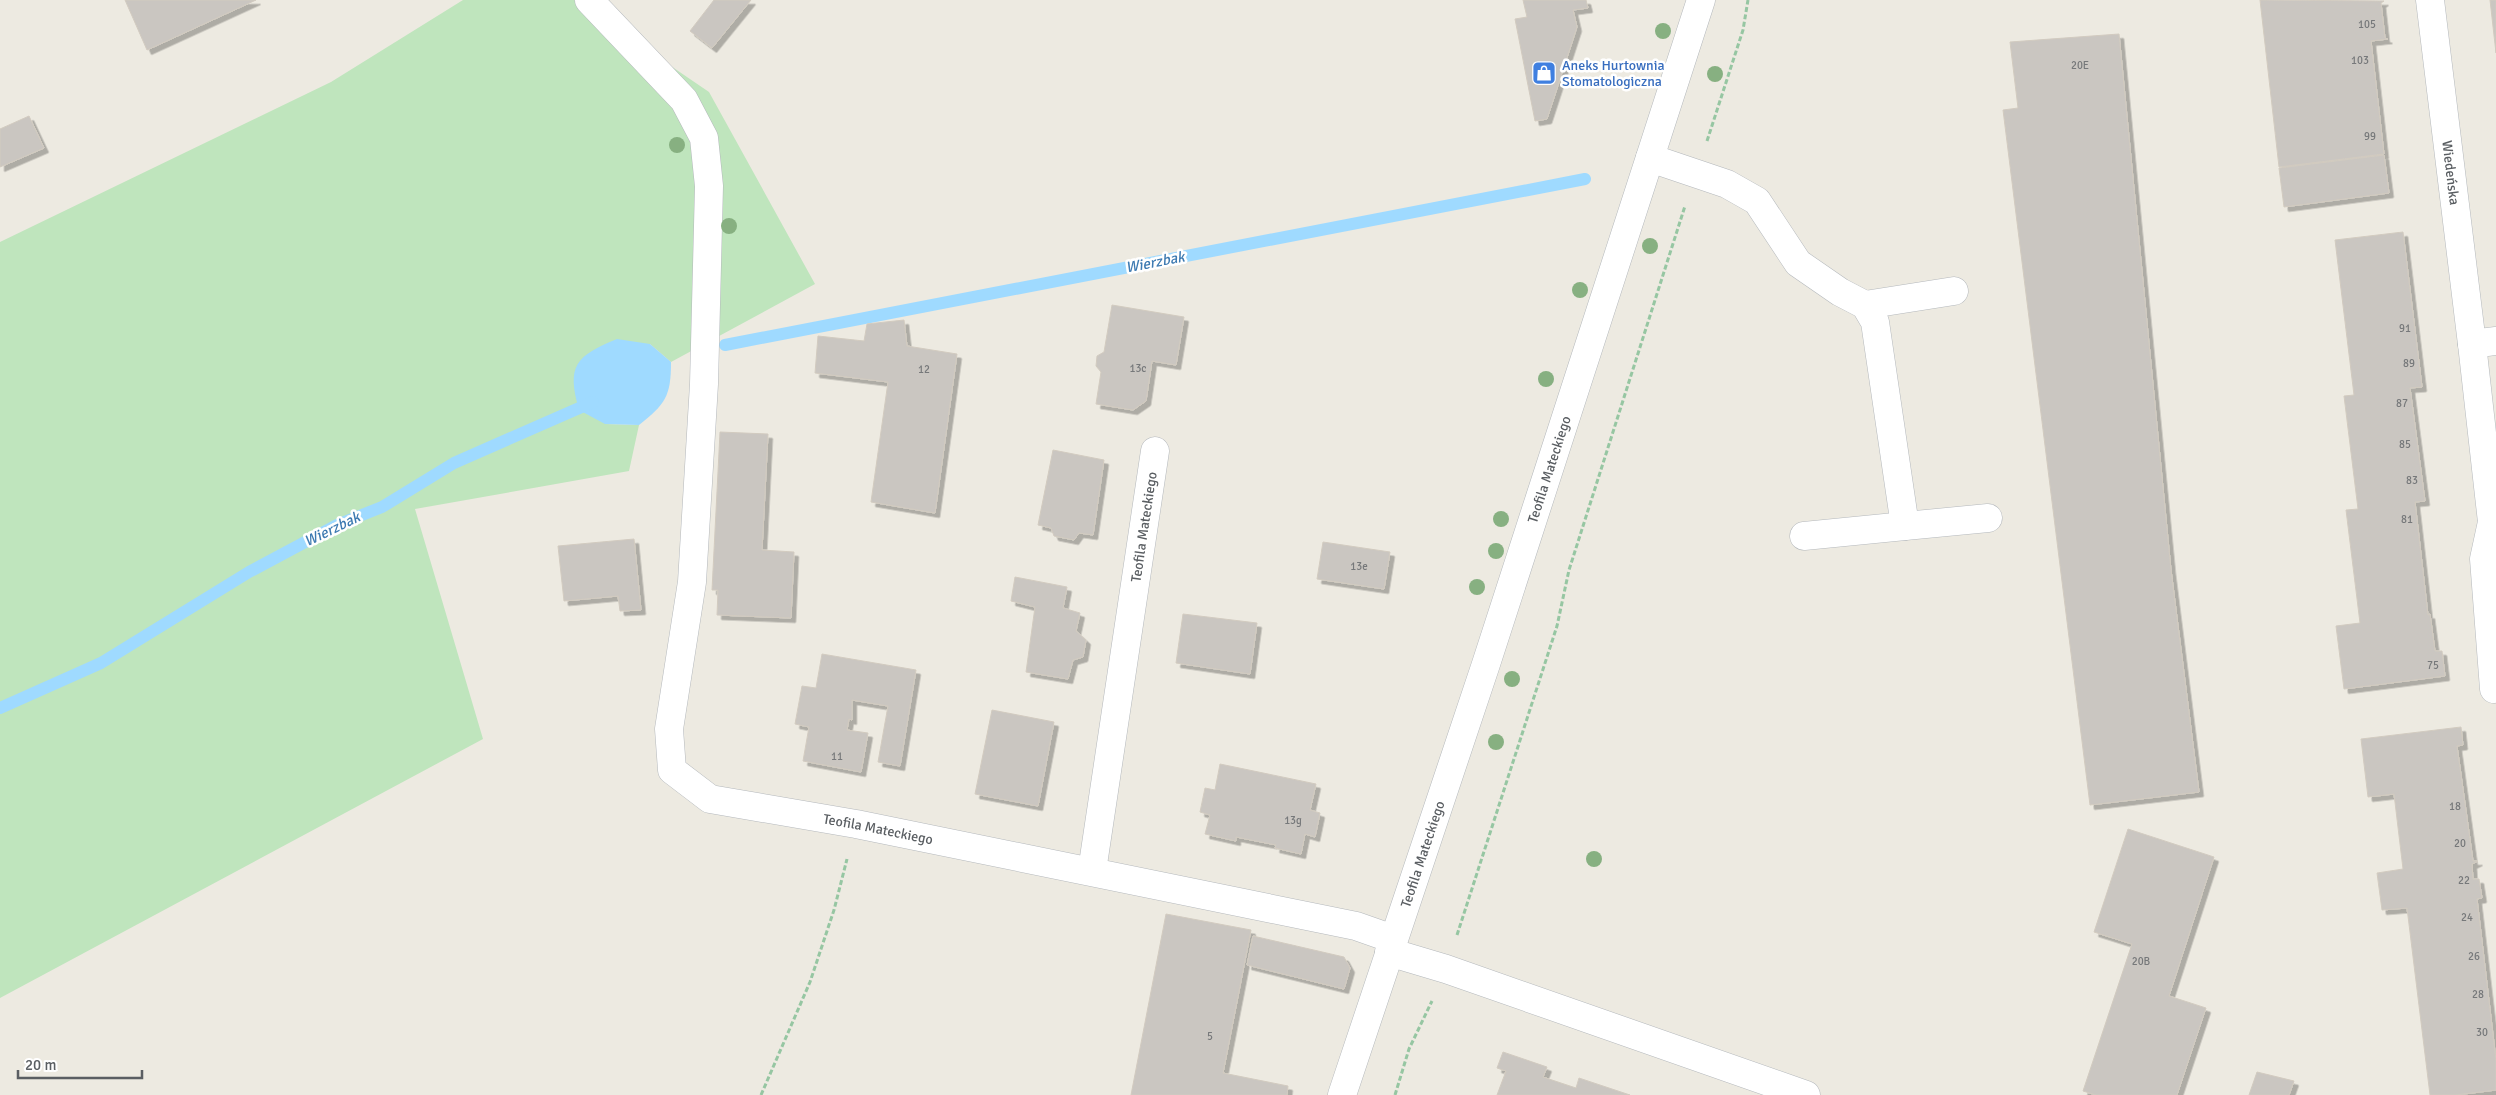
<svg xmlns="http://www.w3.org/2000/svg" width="2496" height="1095" viewBox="0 0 2496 1095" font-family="Signika,sans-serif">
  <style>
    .green { fill: #bfe5bd }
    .water { fill: #9fdaff }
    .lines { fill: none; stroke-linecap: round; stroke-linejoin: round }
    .stream { stroke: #9fdaff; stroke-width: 12 }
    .building { fill: #cac6c1; stroke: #d2cbc0; filter: url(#shadow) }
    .minor-casing { stroke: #b4b8bc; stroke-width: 29 }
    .path { stroke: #96c6a2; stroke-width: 3; stroke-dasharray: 5 2.5; stroke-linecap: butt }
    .minor { stroke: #fff; stroke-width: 28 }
    .tree { fill: #87b081 }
    .labels { text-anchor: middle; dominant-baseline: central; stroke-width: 5; stroke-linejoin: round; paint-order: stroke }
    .number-label { font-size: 11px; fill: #76787a }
    .shop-label { font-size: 14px; fill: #366cbe; stroke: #fff; text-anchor: start }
    .street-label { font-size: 14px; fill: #5a5e62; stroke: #fff }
    .water-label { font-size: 15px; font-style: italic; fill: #3d7ab1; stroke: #fff }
  </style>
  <defs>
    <filter id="shadow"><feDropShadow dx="4.5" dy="4.5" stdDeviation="0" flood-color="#0004"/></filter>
  </defs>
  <rect width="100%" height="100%" fill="#edeae1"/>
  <path class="green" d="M463 0H574L709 92 815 284 671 362 650 344 605 424 639 425 629 471 415 509 483 739 0 998V242L331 82Z"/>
  <path class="water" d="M617 339 650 344 671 362C671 397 665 404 639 425L605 424 579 410C566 365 576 356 617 339Z"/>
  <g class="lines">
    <g class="stream">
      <path d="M725 345 1585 179"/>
      <path d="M0 708 101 663 249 572 337 525 382 507 454 463 593 402"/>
    </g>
  </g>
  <g class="building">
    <path d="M125 0H256L147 50Z"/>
    <path d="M714 0H751L712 48 690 31Z"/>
    <path d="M1523 0H1586L1588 8 1573 10 1577 27 1547 119 1535 121 1515 19 1527 17Z"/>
    <path d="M2260 0 2384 1 2381 3 2385 38 2388 39 2371 41 2384 154 2279 167Z"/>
    <path d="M2490 0H2496V53Z"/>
    <path d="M2119 34 2171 570 2199 792 2090 805 2003 110 2018 108 2010 42Z"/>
    <path d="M29 116 44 148 0 167V129Z"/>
    <path d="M2384 155 2389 193 2284 207 2279 168Z"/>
    <path d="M2403 232 2422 387 2410 388 2425 501 2415 502 2428 615 2430 614 2435 651H2442L2445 676 2344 689 2336 626 2360 623 2346 510 2358 509 2344 396 2354 395 2335 240Z"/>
    <path d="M1112 305 1184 317 1176 365 1152 361 1146 401 1133 410 1096 404 1101 372 1096 366 1097 356 1104 352Z"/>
    <path d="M904 320 907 346 957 354 935 513 871 502 888 382 815 373 818 336 864 341 867 324Z"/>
    <path d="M720 432 768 434 762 550 794 552 791 618 717 615 718 590H712Z"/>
    <path d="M1053 450 1104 460 1093 535 1079 533 1074 540 1054 536 1051 528 1038 525Z"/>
    <path d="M634 539 641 610 620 611 618 596 564 601 558 546Z"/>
    <path d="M1323 542 1390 552 1384 589 1317 579Z"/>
    <path d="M1015 577 1067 587 1063 608 1080 613 1076 631 1086 640 1083 657 1073 660 1068 679 1026 672 1035 607 1011 601Z"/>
    <path d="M1183 614 1257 623 1250 674 1176 663Z"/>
    <path d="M822 654 916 670 900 766 878 762 888 706 852 700V720L849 719 847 730 868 733 861 772 803 761 809 727 795 724 802 686 816 688Z"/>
    <path d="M992 710 1054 722 1038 806 975 794Z"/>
    <path d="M2461 727 2463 745 2457 746 2473 861H2478L2472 864 2473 879H2479L2482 898 2477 899 2496 1060V1090L2456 1095H2430L2407 908 2382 910 2377 873 2403 869 2394 794 2368 797 2361 739Z"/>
    <path d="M1220 764 1316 784 1310 810 1320 813 1315 837 1305 834 1301 854 1275 848 1276 845 1236 837V841L1205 834 1210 815 1200 812 1205 788 1215 790Z"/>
    <path d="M2128 829 2214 857 2169 996 2206 1008 2177 1095H2096L2083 1091 2132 944 2094 932Z"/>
    <path d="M1166 914 1251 930 1223 1073 1288 1086 1287 1095H1131Z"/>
    <path d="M1253 936 1344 957 1350 968 1344 989 1247 965Z"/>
    <path d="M1503 1052 1547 1067 1543 1077 1576 1088 1579 1078 1630 1095H1497L1506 1071 1497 1068Z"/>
    <path d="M2257 1072 2294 1081 2289 1095H2249Z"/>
  </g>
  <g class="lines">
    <g class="minor-casing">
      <g id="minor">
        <path id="s1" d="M589 0 684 100 704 138 709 186 704 384 692 582 669 729 672 770 710 799 856 824 1356 926 1393 939"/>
        <path id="s2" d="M2430 0 2472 344 2496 341"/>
        <path d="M1650 158 1727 184 1757 201 1798 263 1840 292 1865 305 1875 322 1905 526 1804 536"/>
        <path d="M1865 305 1954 291"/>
        <path d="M2472 344 2492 522H2496"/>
        <path d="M2492 522 2484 559 2494 689"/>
        <path d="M1905 526 1988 518"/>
        <path id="s3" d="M1092 871 1155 451"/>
        <path d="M1389 952 1446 969 1806 1095"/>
        <path id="s4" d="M1342 1095 1486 664 1701 0"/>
      </g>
    </g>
    <g class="path">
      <path d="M1707 141 1743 30 1748 0"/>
      <path d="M1457 935 1557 626 1569 570 1685 206"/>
      <path d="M761 1095 810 982 834 910 847 859"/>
      <path d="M1395 1095 1409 1049 1432 1001"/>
    </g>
    <use href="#minor" class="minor"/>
  </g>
  <g class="tree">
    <circle cx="1663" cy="31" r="8"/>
    <circle cx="1715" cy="74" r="8"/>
    <circle cx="677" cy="145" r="8"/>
    <circle cx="729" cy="226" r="8"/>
    <circle cx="1650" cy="246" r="8"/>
    <circle cx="1580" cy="290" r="8"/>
    <circle cx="1546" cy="379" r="8"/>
    <circle cx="1501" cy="519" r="8"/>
    <circle cx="1496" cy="551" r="8"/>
    <circle cx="1477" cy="587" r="8"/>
    <circle cx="1512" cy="679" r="8"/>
    <circle cx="1496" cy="742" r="8"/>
    <circle cx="1594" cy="859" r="8"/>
  </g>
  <defs>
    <g id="shop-square" transform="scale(1.25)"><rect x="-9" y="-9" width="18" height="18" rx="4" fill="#3f7fe0" stroke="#fff"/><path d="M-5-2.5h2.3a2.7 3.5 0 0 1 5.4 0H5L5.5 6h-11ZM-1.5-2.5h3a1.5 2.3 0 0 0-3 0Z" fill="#fff"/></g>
  </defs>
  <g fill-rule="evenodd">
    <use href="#shop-square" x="1544" y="73"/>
  </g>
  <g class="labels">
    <g class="number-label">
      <text x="2367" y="24">105</text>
      <text x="2360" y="60">103</text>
      <text x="2080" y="65">20E</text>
      <text x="2370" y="136">99</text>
      <text x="2405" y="328">91</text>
      <text x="2409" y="363">89</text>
      <text x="1138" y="368">13c</text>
      <text x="924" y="369">12</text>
      <text x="2402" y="403">87</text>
      <text x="2405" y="444">85</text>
      <text x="2412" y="480">83</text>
      <text x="2407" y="519">81</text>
      <text x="1359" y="566">13e</text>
      <text x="2433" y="665">75</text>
      <text x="837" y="756">11</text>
      <text x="2455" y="806">18</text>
      <text x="1293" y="820">13g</text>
      <text x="2460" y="843">20</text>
      <text x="2464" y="880">22</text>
      <text x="2467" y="917">24</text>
      <text x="2474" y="956">26</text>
      <text x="2141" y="961">20B</text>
      <text x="2478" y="994">28</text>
      <text x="2482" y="1032">30</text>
      <text x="1210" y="1036">5</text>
    </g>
    <g class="shop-label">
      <text x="1562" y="65">Aneks Hurtownia<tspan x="1562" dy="16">Stomatologiczna</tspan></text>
    </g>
    <g class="street-label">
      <text stroke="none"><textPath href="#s2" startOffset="174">Wiedeńska</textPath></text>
      <text stroke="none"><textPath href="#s4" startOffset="659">Teofila Mateckiego</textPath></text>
      <text stroke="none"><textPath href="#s3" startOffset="348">Teofila Mateckiego</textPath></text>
      <text stroke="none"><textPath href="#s1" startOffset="1034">Teofila Mateckiego</textPath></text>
      <text stroke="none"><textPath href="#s4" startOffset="254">Teofila Mateckiego</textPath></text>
    </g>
    <g class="water-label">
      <text transform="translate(1155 262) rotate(-11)">Wierzbak</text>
      <text transform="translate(332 529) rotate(-26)">Wierzbak</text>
    </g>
  </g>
  <path d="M18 1070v8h124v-8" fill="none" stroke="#5a5e62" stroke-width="2.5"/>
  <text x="25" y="1070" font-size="15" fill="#5a5e62" stroke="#ffffff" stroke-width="4" paint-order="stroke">20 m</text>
</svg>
